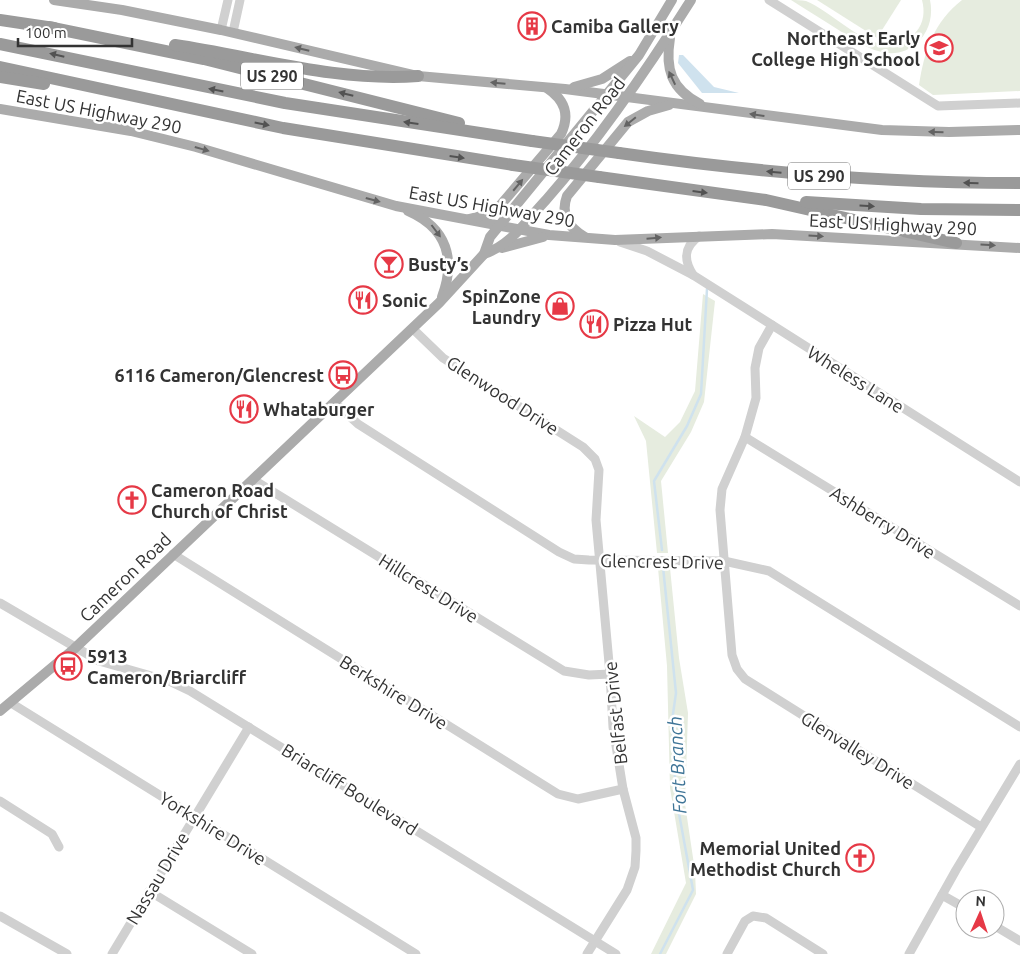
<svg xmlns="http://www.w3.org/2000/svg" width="1020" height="954" viewBox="0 0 1020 954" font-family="Ubuntu,sans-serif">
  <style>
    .green { fill: #e6ecdf }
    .water { fill: #cfe2ee }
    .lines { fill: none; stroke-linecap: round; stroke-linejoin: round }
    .stream { stroke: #cfe2ee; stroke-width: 2.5 }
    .minor { stroke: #d0d0d0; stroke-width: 9 }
    .major { stroke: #ababab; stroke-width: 10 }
    .highway { stroke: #9a9a9a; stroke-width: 12 }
    .highway-bridge { stroke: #9a9a9a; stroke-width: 12 }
    .oneway { fill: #636363 }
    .oneway2 { fill: #525252 }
    .labels { text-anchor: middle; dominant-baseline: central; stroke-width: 5; stroke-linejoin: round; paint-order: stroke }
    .shield { fill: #fff; stroke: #707070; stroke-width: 1 }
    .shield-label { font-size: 16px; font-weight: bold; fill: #333 }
    .poi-label { font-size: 18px; font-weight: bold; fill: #333; stroke: #fff; text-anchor: start }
    .street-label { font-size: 18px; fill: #333; stroke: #fff }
    .water-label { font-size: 19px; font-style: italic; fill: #3f7597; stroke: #fff }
  </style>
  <rect width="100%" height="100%" fill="#fff"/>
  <g class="green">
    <path d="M791 0C796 0 802 0 806 1 837 13 884 71 916 32 924 23 925 11 922 0H930C933 14 930 29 920 40 893 68 862 45 837 29 822 19 806 10 791 0Z"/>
    <path d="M817 0H901L877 38Z"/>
    <path d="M962 0H1020V91L933 95 919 85C924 51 934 22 962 0Z"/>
    <path d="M703 294 715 301 704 402 691 432 661 481 668 553H657L646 441 634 416 665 437 680 422 695 391Z"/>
    <path d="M658 568H670L679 658 688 713 685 804 695 871 696 894 666 954H651L686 883 670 788 667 666Z"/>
  </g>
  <path class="water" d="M679 55H683L714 87 739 93H702L678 63Z"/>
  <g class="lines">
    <g class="stream">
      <path d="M662 550 654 481 687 426 701 394 707 289"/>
      <path d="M660 954 693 890 676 797 672 721 676 693 663 567"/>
    </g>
    <g class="minor">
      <path d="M769 0 938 106 1020 103"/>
      <path d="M221 30 228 0"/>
      <path d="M233 32 240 0"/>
      <path d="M620 242 647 251 693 275 1020 482"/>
      <path d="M693 275C683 259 684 247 699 236"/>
      <path d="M772 325 759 348 755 368 756 398 745 437 722 489 720 510 732 655 737 669 745 679 981 827"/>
      <path d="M413 329 443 358 583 447 595 459 599 470 596 520 610 674 613 727 623 789 636 838V851L635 867 627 890 587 954"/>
      <path d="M335 403 358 424 559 552 574 559 589 560 724 561 769 571 1020 727"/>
      <path d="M745 437 1020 606"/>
      <path d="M254 480 564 671 589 675 610 674"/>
      <path d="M173 554 558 794 578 799 623 789"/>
      <path d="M0 603 99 661 169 681 190 691 616 954"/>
      <path d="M11 703 416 954"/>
      <path d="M0 801 52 834 59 847"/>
      <path d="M149 891 252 954"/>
      <path d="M942 895 965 908"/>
      <path d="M0 916 67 954"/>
      <path d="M995 926 1020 941"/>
      <path d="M112 954 249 727"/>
      <path d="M727 954 745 921 753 916 766 918 823 954"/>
      <path d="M909 954 956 870 1020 764"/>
    </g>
    <g class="major">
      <path d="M54 0 122 10 221 30 418 76 565 89 882 130 949 132 1020 130"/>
      <path d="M670 38C665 69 671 89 700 104"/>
      <path d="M574 87 602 79 630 61"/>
      <path d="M0 109 131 131 196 147 396 206 549 235 615 240 772 234 1020 248"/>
      <path d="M408 211C447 228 456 259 442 297"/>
      <path d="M469 219 485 215 498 208 561 134C570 115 565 100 547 88"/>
      <path d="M585 237C569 228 560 215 567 196L628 122 648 111 669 105"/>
      <path d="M502 248 543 237"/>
      <path d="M484 254C511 245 527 220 546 200 601 137 647 70 691 0"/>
      <path d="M0 711 74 649 439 303 484 254 490 237 639 55 672 0"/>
    </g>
    <g class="highway">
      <path d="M0 20 54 28"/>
      <path d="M48 27 204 59 459 123"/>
      <path d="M0 44 285 103 532 141"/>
      <path d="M175 45C255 57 337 82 418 76"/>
      <path d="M0 67 283 128 513 165"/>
      <path d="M0 77 44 84"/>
      <path d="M619 153C752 172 885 183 1020 183"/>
      <path d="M599 177 766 200 956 243"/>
      <path d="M806 202 921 209 1020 210"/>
    </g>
    <g class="highway-bridge">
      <path d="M532 141 619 153"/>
      <path d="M513 165 599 177"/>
    </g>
  </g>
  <defs><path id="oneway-solid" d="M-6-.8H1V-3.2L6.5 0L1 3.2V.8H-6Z" transform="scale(1.25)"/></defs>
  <g class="oneway">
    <use href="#oneway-solid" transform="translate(302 49) rotate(-166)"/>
    <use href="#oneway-solid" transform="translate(672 78) rotate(-115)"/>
    <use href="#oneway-solid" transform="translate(498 83) rotate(-175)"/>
    <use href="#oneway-solid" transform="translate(757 115) rotate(-172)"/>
    <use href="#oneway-solid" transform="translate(630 122) rotate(141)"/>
    <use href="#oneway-solid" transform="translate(936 132) rotate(-179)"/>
    <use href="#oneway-solid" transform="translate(202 149) rotate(16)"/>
    <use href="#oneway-solid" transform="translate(518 185) rotate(-50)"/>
    <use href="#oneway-solid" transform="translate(373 200) rotate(15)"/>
    <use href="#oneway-solid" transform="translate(436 231) rotate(53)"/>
    <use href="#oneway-solid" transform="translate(816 236) rotate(4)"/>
    <use href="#oneway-solid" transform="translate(654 238) rotate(-5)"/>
    <use href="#oneway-solid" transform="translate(988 245) rotate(4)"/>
  </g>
  <g class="oneway2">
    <use href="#oneway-solid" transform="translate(57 55) rotate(-167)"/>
    <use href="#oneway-solid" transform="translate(216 90) rotate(-169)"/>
    <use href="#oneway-solid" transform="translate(346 94) rotate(-166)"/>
    <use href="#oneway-solid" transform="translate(411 123) rotate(-172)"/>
    <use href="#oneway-solid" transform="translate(262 124) rotate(11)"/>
    <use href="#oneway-solid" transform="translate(457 157) rotate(8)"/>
    <use href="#oneway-solid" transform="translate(774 172) rotate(-175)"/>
    <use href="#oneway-solid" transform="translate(971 183) rotate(-179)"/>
    <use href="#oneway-solid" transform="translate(700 192) rotate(7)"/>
    <use href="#oneway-solid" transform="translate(867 206) rotate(3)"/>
  </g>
  <defs>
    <g id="building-ring" transform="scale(1.4375)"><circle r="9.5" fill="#fff" stroke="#e63946" stroke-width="1.5"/><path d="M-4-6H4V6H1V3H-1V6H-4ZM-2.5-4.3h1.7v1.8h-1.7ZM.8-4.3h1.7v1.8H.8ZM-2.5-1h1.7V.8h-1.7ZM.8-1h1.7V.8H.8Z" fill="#e63946"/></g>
    <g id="school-ring" transform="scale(1.4375)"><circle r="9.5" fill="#fff" stroke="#e63946" stroke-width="1.5"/><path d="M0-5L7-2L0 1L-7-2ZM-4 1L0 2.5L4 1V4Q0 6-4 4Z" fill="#e63946"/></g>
    <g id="bar-ring" transform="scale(1.4375)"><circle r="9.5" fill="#fff" stroke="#e63946" stroke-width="1.5"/><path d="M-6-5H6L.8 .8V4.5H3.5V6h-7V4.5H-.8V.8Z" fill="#e63946"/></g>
    <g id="restaurant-ring" transform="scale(1.4375)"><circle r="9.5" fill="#fff" stroke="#e63946" stroke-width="1.5"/><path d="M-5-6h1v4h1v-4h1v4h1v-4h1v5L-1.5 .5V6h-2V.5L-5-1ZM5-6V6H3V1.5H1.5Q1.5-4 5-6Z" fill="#e63946"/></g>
    <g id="shop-ring" transform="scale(1.4375)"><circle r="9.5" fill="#fff" stroke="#e63946" stroke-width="1.5"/><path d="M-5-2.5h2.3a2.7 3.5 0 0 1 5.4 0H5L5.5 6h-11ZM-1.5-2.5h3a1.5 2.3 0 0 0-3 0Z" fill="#e63946"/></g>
    <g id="bus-ring" transform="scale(1.4375)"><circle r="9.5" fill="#fff" stroke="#e63946" stroke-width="1.5"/><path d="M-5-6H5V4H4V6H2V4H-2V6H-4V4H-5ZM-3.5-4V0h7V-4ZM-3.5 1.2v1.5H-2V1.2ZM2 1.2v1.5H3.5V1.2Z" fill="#e63946"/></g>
    <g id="church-ring" transform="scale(1.4375)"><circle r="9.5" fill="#fff" stroke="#e63946" stroke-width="1.5"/><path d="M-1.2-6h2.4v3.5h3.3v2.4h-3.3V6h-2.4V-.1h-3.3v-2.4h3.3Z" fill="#e63946"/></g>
  </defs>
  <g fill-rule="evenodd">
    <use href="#building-ring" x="532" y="26"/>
    <use href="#school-ring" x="939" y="48"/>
    <use href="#bar-ring" x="389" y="264"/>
    <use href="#restaurant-ring" x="363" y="300"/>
    <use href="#shop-ring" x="560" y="306"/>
    <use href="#restaurant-ring" x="594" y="324"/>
    <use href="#bus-ring" x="343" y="375"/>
    <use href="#restaurant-ring" x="244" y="409"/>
    <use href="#church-ring" x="132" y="500"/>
    <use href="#bus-ring" x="68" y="666"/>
    <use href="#church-ring" x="860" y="858"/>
  </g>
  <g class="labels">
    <g class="shield">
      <rect x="241" y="62.5" width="62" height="27" rx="4"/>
      <rect x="788" y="162.5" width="62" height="27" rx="4"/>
    </g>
    <g class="shield-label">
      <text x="272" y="76">US 290</text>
      <text x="819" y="176">US 290</text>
    </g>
    <g class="poi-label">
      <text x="551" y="26">Camiba Gallery</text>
      <text x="920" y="38" text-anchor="end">Northeast Early<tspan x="920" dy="21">College High School</tspan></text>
      <text x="408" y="264">Busty’s</text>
      <text x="541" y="296" text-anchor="end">SpinZone<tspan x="541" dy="21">Laundry</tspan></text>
      <text x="382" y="300">Sonic</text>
      <text x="613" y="324">Pizza Hut</text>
      <text x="324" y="375" text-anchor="end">6116 Cameron/Glencrest</text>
      <text x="263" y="409">Whataburger</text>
      <text x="151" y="490">Cameron Road<tspan x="151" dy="21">Church of Christ</tspan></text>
      <text x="87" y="656">5913<tspan x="87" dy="21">Cameron/Briarcliff</tspan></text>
      <text x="841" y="848" text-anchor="end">Memorial United<tspan x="841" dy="21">Methodist Church</tspan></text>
    </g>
    <g class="street-label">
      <text transform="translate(99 111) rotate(11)">East US Highway 290</text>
      <text transform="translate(584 126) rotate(-52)">Cameron Road</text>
      <text transform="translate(492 206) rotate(10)">East US Highway 290</text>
      <text transform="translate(893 224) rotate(3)">East US Highway 290</text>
      <text transform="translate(856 379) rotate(32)">Wheless Lane</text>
      <text transform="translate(503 395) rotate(33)">Glenwood Drive</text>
      <text transform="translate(883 522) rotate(32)">Ashberry Drive</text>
      <text transform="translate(662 561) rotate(1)">Glencrest Drive</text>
      <text transform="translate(125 577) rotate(-44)">Cameron Road</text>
      <text transform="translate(429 588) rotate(32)">Hillcrest Drive</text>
      <text transform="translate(394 692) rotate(32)">Berkshire Drive</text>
      <text transform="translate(615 713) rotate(-96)">Belfast Drive</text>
      <text transform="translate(858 750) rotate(32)">Glenvalley Drive</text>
      <text transform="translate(350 789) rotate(32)">Briarcliff Boulevard</text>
      <text transform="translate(213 828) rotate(32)">Yorkshire Drive</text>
      <text transform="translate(157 878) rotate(-59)">Nassau Drive</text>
    </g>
    <g class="water-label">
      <text transform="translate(677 765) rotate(-93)">Fort Branch</text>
    </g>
  </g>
  <g transform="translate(980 914) rotate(3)"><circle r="24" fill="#ffffff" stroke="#adadad"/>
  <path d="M0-4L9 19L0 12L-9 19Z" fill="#e63946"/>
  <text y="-8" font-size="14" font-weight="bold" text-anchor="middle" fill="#333333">N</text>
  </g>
  <path d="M18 38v8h114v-8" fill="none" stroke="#333333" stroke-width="2.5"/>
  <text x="25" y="38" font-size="15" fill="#333333" stroke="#ffffff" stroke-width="4" paint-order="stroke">100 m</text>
</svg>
